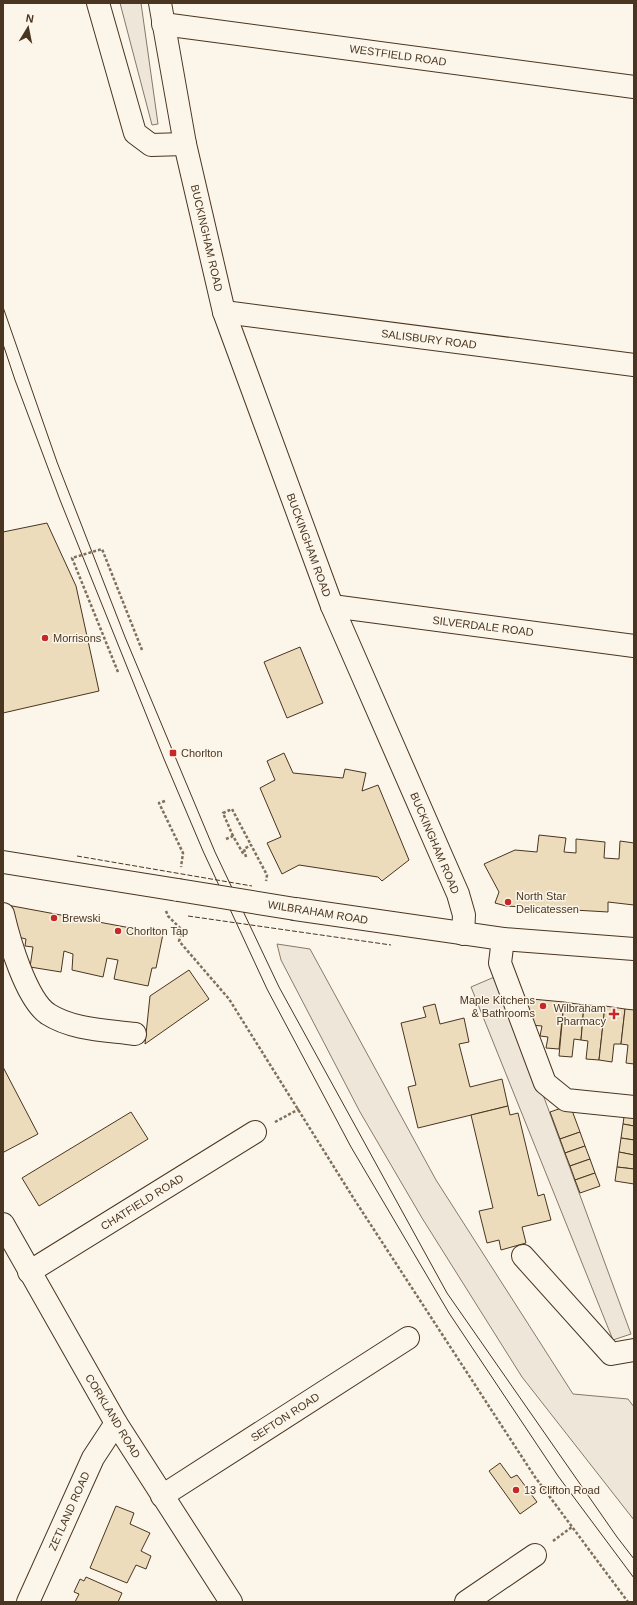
<svg xmlns="http://www.w3.org/2000/svg" width="637" height="1605" viewBox="0 0 637 1605" font-family="Arial,sans-serif">
  <style>
    .green { fill: #ede6d9; stroke: #887966 }
    .building { fill: #ecdcbc; stroke: #4a3520 }
    .lines { fill: none; stroke-linecap: round; stroke-linejoin: round }
    .minor-casing { stroke: #4a3520; stroke-width: 24 }
    .highway-casing { stroke: #4a3520; stroke-width: 24 }
    .path { stroke: #7f6f5c; stroke-width: 2.5; stroke-dasharray: 3 2; stroke-linecap: butt }
    .minor { stroke: #fbf6e9; stroke-width: 22 }
    .highway { stroke: #fbf6e9; stroke-width: 22 }
    .tram { stroke: #4a3520; stroke-width: 1 }
    .highway-bridge-casing { stroke: #4a3520; stroke-width: 24; stroke-linecap: butt }
    .highway-bridge { stroke: #fbf6e9; stroke-width: 22 }
    .fence { stroke: #4a3520; stroke-width: 1; stroke-dasharray: 5 2; stroke-linecap: butt }
    .poi-dot { fill: #c62828; stroke: #fbf6e9; stroke-width: 1.5 }
    .labels { text-anchor: middle; dominant-baseline: central; stroke-width: 3; stroke-linejoin: round; paint-order: stroke }
    .street-label { font-size: 11px; fill: #4a3520; stroke: #fbf6e9 }
    .poi-label { font-size: 11px; fill: #4a3520; stroke: #fbf6e9; text-anchor: start }
  </style>
  <rect width="100%" height="100%" fill="#fbf6e9"/>
  <g class="green">
    <path d="M120 3H141L158 124 152 125Z"/>
    <path d="M277 944 310 949 436 1180 573 1394 628 1399 634 1407V1520L522 1377 422 1218 360 1112 281 960Z"/>
    <path d="M499 975 631 1334 613 1340 471 987Z"/>
  </g>
  <g class="building">
    <path d="M47 523 76 586 99 691 3 713V532Z"/>
    <path d="M300 647 323 703 287 718 264 662Z"/>
    <path d="M284 753 293 773 343 778 345 769 366 773 362 791 378 785 409 860 382 881 378 877 299 865 282 874 267 843 281 837 260 788 275 780 267 761Z"/>
    <path d="M539 835 566 838 564 852 576 853V839L605 842 604 858 619 859 620 841 634 843V905L608 902V912L506 906 495 903 499 892 484 864 515 850 537 852Z"/>
    <path d="M7 905 163 934 156 968H152L148 986 114 979 118 960 107 958 103 977 72 970 73 954 64 951 61 972 30 967 33 947 25 946 26 939 18 937Z"/>
    <path d="M189 970 209 999 145 1044 150 996Z"/>
    <path d="M521 998 564 1002 559 1049 546 1048 548 1037 540 1036 542 1026 531 1025Z"/>
    <path d="M564 1002 584 1005 581 1040 574 1039 572 1057 559 1056Z"/>
    <path d="M435 1004 440 1024 464 1018 469 1042 459 1044 470 1087 502 1079 508 1106 418 1128 408 1087 416 1085 401 1023 426 1017 423 1007Z"/>
    <path d="M584 1005 605 1006 599 1060 586 1059 588 1041 581 1040Z"/>
    <path d="M605 1006 625 1009 621 1044H614L612 1062 599 1060Z"/>
    <path d="M625 1009 634 1010V1064L626 1063 628 1045 621 1044Z"/>
    <path d="M3 1067 38 1134 4 1152 3 1150Z"/>
    <path d="M570 1105 580 1132 560 1139 550 1112Z"/>
    <path d="M508 1106 510 1115 518 1113 538 1196 544 1194 551 1220 522 1227 526 1243 501 1250 499 1240 487 1243 479 1211 493 1208 471 1115Z"/>
    <path d="M625 1110 634 1111V1126L623 1124Z"/>
    <path d="M131 1112 148 1139 39 1206 22 1178Z"/>
    <path d="M623 1124 634 1126V1140L621 1138Z"/>
    <path d="M580 1132 585 1146 565 1153 560 1139Z"/>
    <path d="M621 1138 634 1140V1155L619 1152Z"/>
    <path d="M585 1146 590 1159 570 1166 565 1153Z"/>
    <path d="M619 1152 634 1155V1169L617 1167Z"/>
    <path d="M590 1159 595 1173 575 1180 570 1166Z"/>
    <path d="M617 1167 634 1169V1184L615 1181Z"/>
    <path d="M595 1173 600 1186 580 1193 575 1180Z"/>
    <path d="M500 1463 511 1478 517 1475 537 1502 520 1514 489 1471Z"/>
    <path d="M116 1506 134 1513 130 1524 150 1533 141 1551 151 1556 146 1569 136 1565 127 1583 90 1568Z"/>
    <path d="M86 1577 122 1593 118 1602H75L79 1594 74 1592 80 1579 84 1581Z"/>
  </g>
  <g class="lines">
    <g class="minor-casing">
      <g id="minor">
        <path d="M98 3 135 133 151 145 185 144"/>
        <path d="M160 3 185 144 224 312 332 606 458 894 464 915 463 934"/>
        <path d="M163 24 634 87"/>
        <path d="M224 312 634 365"/>
        <path d="M332 606 634 646"/>
        <path d="M3 914C9 940 26 999 48 1014 73 1030 106 1030 135 1034"/>
        <path d="M503 939 500 963 545 1083 566 1100 634 1107"/>
        <path d="M3 1224 116 1423 231 1602"/>
        <path d="M523 1256 611 1354 634 1350"/>
        <path d="M29 1272 255 1132"/>
        <path d="M162 1496 408 1338"/>
        <path d="M28 1602 93 1458 116 1423"/>
        <path d="M466 1602 535 1555"/>
      </g>
    </g>
    <g class="highway-casing">
      <g id="highway">
        <path d="M3 862 178 890"/>
        <path d="M295 909 503 939 634 949"/>
      </g>
    </g>
    <g class="path">
      <path d="M118 672 72 558 102 549 142 650"/>
      <path d="M165 801 159 803 183 853 181 867"/>
      <path d="M233 836 223 813 232 809 251 845"/>
      <path d="M226 839 233 836 244 855"/>
      <path d="M246 857 244 849 251 845 267 875 266 881"/>
      <path d="M166 911 168 916 183 931 179 941 229 999 354 1199 535 1477 628 1602"/>
      <path d="M275 1122 299 1109"/>
      <path d="M553 1541 572 1527"/>
    </g>
    <use href="#minor" class="minor"/>
    <use href="#highway" class="highway"/>
    <g class="tram">
      <path d="M3 307 57 462 125 637 215 852 279 987 447 1293 617 1537 634 1559"/>
      <path d="M3 344 15 380 60 500 164 759 203 851 267 989 351 1147 449 1313 558 1476 634 1578"/>
    </g>
    <g class="highway-bridge-casing">
      <path id="highway-bridge" d="M178 890 295 909"/>
    </g>
    <use href="#highway-bridge" class="highway-bridge"/>
    <g class="fence">
      <path d="M77 856 252 886"/>
      <path d="M188 916 391 945"/>
    </g>
  </g>
  <g class="poi-dot">
    <circle cx="45" cy="638" r="4"/>
    <rect x="169" y="749" width="8" height="8" rx="2"/>
    <circle cx="508" cy="902" r="4"/>
    <circle cx="54" cy="918" r="4"/>
    <circle cx="118" cy="931" r="4"/>
    <circle cx="543" cy="1006" r="4"/>
    <path d="M612 1008h4v4h4v4h-4v4h-4v-4h-4v-4h4z"/>
    <circle cx="516" cy="1490" r="4"/>
  </g>
  <g class="labels">
    <g class="street-label">
      <text transform="translate(398 55) rotate(8)">WESTFIELD ROAD</text>
      <text transform="translate(207 238) rotate(77)">BUCKINGHAM ROAD</text>
      <text transform="translate(429 339) rotate(7)">SALISBURY ROAD</text>
      <text transform="translate(309 545) rotate(70)">BUCKINGHAM ROAD</text>
      <text transform="translate(483 626) rotate(7)">SILVERDALE ROAD</text>
      <text transform="translate(435 843) rotate(67)">BUCKINGHAM ROAD</text>
      <text transform="translate(318 912) rotate(9)">WILBRAHAM ROAD</text>
      <text transform="translate(142 1202) rotate(-32)">CHATFIELD ROAD</text>
      <text transform="translate(113 1416) rotate(59)">CORKLAND ROAD</text>
      <text transform="translate(285 1417) rotate(-33)">SEFTON ROAD</text>
      <text transform="translate(69 1511) rotate(-66)">ZETLAND ROAD</text>
    </g>
    <g class="poi-label">
      <text x="53" y="638">Morrisons</text>
      <text x="181" y="753">Chorlton</text>
      <text x="516" y="896">North Star<tspan x="516" dy="13">Delicatessen</tspan></text>
      <text x="62" y="918">Brewski</text>
      <text x="126" y="931">Chorlton Tap</text>
      <text x="535" y="1000" text-anchor="end">Maple Kitchens<tspan x="535" dy="13">&amp; Bathrooms</tspan></text>
      <text x="606" y="1008" text-anchor="end">Wilbraham<tspan x="606" dy="13">Pharmacy</tspan></text>
      <text x="524" y="1490">13 Clifton Road</text>
    </g>
  </g>
  <rect width="637" height="1605" fill="none" stroke="#4a3520" stroke-width="8"/>
  <g transform="translate(28 28) rotate(10)" stroke="#fbf6e9" stroke-width="3" paint-order="stroke">
  <path d="M0-3L7 15L0 10L-7 15Z" fill="#4a3520"/>
  <text y="-6" font-size="11" font-weight="bold" text-anchor="middle" fill="#4a3520">N</text>
  </g>
</svg>
